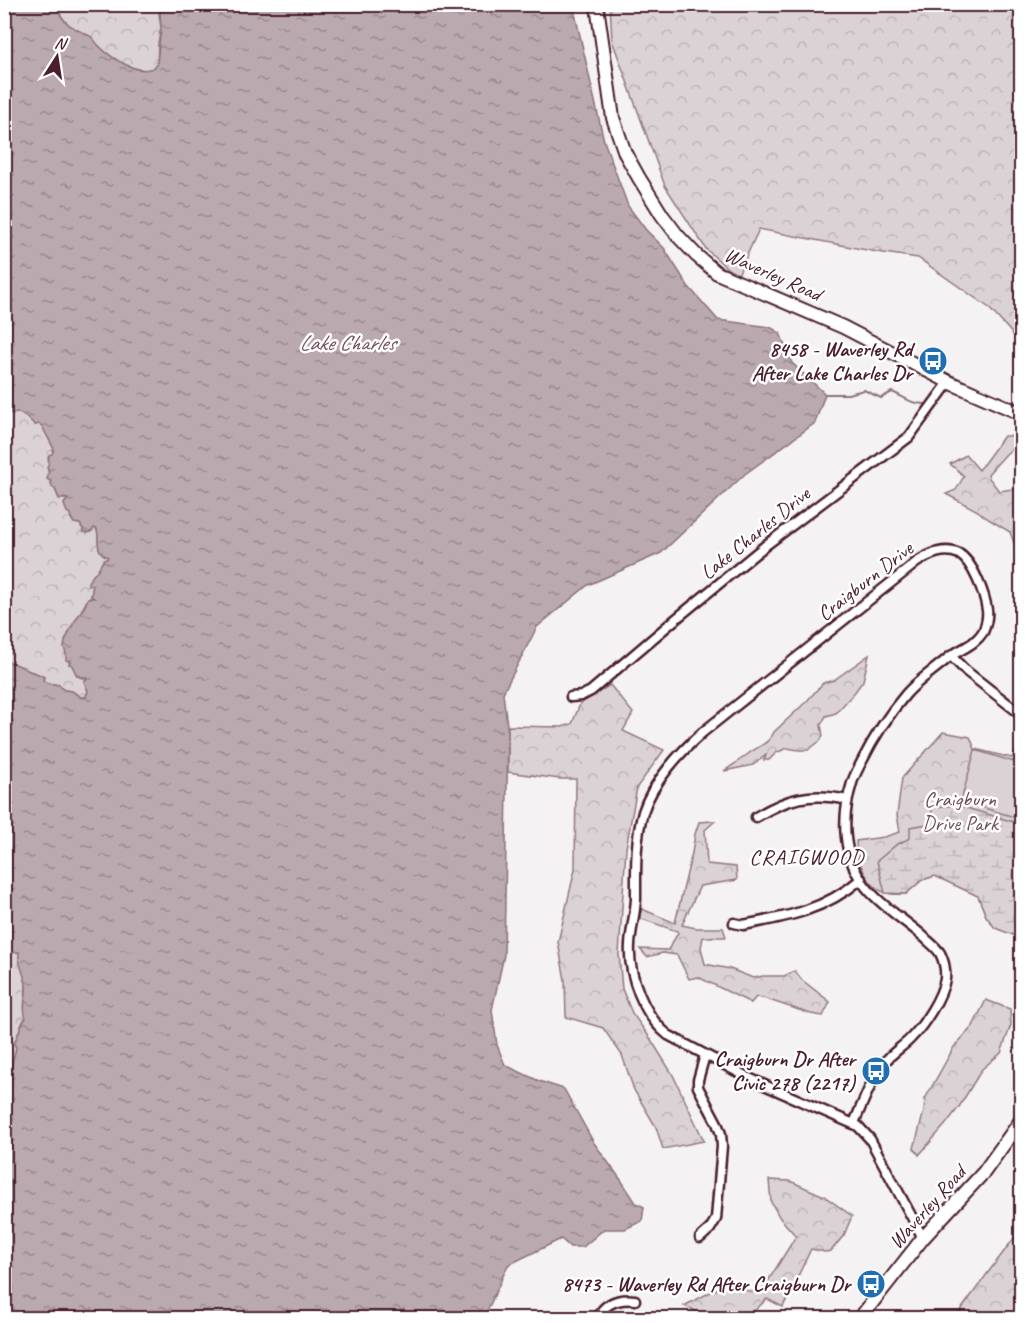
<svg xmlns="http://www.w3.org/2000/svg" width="1026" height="1323" viewBox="0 0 1026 1323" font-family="Caveat,sans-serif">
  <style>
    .forest { fill: url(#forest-crowns); stroke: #927880; stroke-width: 1.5 }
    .wetland { fill: url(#wetland-marsh); stroke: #927880; stroke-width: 1.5 }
    .pitch { fill: #dbd2d5; stroke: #927880; stroke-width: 1.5 }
    .water { fill: url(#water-ripples); stroke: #8d727a; stroke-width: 1.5 }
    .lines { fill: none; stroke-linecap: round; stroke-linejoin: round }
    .stream { stroke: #8d727a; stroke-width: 2 }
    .street-casing { stroke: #4a1f2b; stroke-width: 13 }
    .secondary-casing { stroke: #4a1f2b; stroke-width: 16 }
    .street { stroke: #fff; stroke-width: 8 }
    .secondary { stroke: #fff; stroke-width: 12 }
    .labels { text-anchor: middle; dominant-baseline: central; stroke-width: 5; stroke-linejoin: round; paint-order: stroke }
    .street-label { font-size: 21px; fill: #4a1f2b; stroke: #fff }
    .poi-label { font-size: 21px; font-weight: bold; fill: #4a1f2b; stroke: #fff; text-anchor: end }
    .park-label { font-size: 21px; fill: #6e4c56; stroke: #fff }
    .water-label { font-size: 22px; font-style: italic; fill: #714f59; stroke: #fff }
    .neighbourhood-label { font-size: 22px; letter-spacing: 1.5px; fill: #4a1f2b; stroke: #fff }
  </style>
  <defs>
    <pattern id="forest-crowns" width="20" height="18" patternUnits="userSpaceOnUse" patternTransform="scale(1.5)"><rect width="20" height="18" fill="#dbd2d5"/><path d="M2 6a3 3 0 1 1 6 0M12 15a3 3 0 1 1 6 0" fill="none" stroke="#bdb4b7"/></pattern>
    <pattern id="wetland-marsh" width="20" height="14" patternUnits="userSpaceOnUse" patternTransform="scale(1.5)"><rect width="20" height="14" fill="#dbd2d5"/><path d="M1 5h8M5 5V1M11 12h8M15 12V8" fill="none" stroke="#bdb4b7"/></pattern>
    <pattern id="water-ripples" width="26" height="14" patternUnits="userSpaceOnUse" patternTransform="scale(1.5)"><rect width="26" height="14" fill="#baa9ae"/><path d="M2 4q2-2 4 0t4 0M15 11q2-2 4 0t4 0" fill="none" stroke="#99898e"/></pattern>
  </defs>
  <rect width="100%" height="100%" fill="#f4f2f2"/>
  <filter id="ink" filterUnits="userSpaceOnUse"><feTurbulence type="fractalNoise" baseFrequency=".0167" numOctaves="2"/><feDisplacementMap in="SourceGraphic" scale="12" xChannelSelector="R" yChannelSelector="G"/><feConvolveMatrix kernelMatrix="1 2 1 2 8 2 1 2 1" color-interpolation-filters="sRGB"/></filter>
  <g filter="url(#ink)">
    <g class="forest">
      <path d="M57 5H161L159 14 161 28 158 43 157 65C142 79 111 58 99 46 95 43 93 38 89 36 87 34 83 34 80 32 69 26 59 17 57 5Z"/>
      <path d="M610 5H1013L1022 24 1021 343 988 307 918 258 877 252 759 229 737 277 706 249 665 186 612 40Z"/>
      <path d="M5 411 13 414 16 412C24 414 29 419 35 425L39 424 42 426 54 449 52 454 48 457 49 464 47 467 52 487 55 489 59 499H68L64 504 67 512 70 514 71 518 74 523 80 524 83 529V532L88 533 92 531 94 528 97 529C100 541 94 551 108 557L107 559H104L89 585H93L91 596 94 598H88C82 614 53 645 71 660L69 663 72 665 77 676 82 678 86 677 87 679 84 681 88 691 86 697H81L72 691 64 690 59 685 47 683 43 680 44 677C40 674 35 673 29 671 21 667 14 662 5 661Z"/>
      <path d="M1004 436H1015L1021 442 1007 453 988 474 989 478 999 491 1013 489 1021 491V562L1010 532 985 517 978 511 946 494 956 490 964 476 950 464 966 455 979 470Z"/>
      <path d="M869 655 863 681 854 693 836 713 826 716 821 725 823 736 820 741 808 750H799L787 748 776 753 769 760H764L766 755 753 765 724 771C732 766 740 760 748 754 757 747 770 743 774 732L807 701 823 683 834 680Z"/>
      <path d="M610 685 633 713 623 731 664 750 637 787 626 848 619 954 622 989 632 1013 650 1038 673 1075 704 1141 663 1149 656 1127 634 1090 622 1055 603 1028 566 1017 565 980 558 942 575 869 576 779H560L508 772V726L562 727 572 724 580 704Z"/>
      <path d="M943 732 970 737 975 749 1012 758 1021 739V938L995 928 986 916 978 896 935 876 922 880 906 894C900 894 893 895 887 893 867 888 856 859 856 841L884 837 900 832 897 815 902 778Z"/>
      <path d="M715 821 705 830 707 864 736 867 737 880 700 886 682 925 696 928H723L726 937H703L701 948 705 964 730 969 753 978 763 976H784L795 971 802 980 830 1002 823 1016 811 1014 763 998 756 997 751 1003 698 977 689 979 677 955 663 953 647 957 640 949 668 950 678 933 677 931 639 918 642 909 675 923 692 853 695 834 699 822Z"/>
      <path d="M4 950 10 953 19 952C18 964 27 975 26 987 26 998 22 1007 26 1017 20 1024 19 1035 14 1043L16 1048 10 1071 5 1078 8 1080 5 1082 4 1081Z"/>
      <path d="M986 1000 1010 1009 1011 1025 1001 1053 982 1069 959 1107 946 1124 919 1155 914 1148 924 1111 925 1099 954 1047 973 1026Z"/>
      <path d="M769 1180 790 1181 824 1196 852 1216 844 1235 831 1251 825 1252 811 1249 783 1307 767 1299 750 1315 751 1318H708L692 1309 684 1306 724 1285 760 1294 796 1236 780 1218 771 1202Z"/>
      <path d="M1021 1229V1318H955L987 1274Z"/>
    </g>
    <path class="wetland" d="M956 805 1021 824V938L995 928 986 916 978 896 935 876 922 880 906 894 885 893 877 861 896 845 910 838V827L928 824 933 807Z"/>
    <path class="pitch" d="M975 750 1021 764V819L961 801Z"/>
    <path class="water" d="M5 4 57 5C61 24 74 28 90 36 94 38 96 43 99 46 111 58 142 79 157 65 158 53 159 42 161 30 161 21 159 14 161 5H573L604 141 628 206 646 230 664 248 688 286 718 320 770 327 780 333 792 363 825 394 815 423 745 474 661 553 588 585 537 627 503 693 508 733 504 955 492 1010 497 1045 505 1065 539 1081 564 1089 594 1143 621 1180 636 1203 644 1207 642 1221 625 1229H604L583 1247H570L561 1239 508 1265 484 1318H5V1081H7L5 1078 10 1071 16 1048 14 1043C19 1035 20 1024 26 1018 21 1007 28 996 26 985 25 974 17 963 19 952L10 953 5 950V661C14 662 21 667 29 671 35 673 40 674 44 677L43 680 47 683 59 685 64 690 72 691 80 697H86L88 691 84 681 87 679V678C76 677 76 674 72 665L69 664 71 660 68 661 66 660V653L64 648 65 641 73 624 85 606 88 598H94L91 596 93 585H88V582L99 568 104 559H107L108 557C94 551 100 541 97 529L94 528 92 531 88 533 83 532V529L80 524 74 523 71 518 70 514 67 512 64 504 68 499 59 498 55 489 52 487 51 481 47 479 49 471 47 467C50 463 48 459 49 455L52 454 54 449 42 426 39 424 35 425C29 419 24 414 16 412L14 414 5 411Z"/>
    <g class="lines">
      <path class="stream" d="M825 394H848L864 390 881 398 892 392C907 398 910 404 926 404"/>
      <g class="street-casing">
        <g id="street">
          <path d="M951 656 966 671 1022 715"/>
          <path d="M571 697 581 696 591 691 671 623 766 545 909 437 949 382"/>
          <path d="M756 817C787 798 811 792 847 800"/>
          <path d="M734 923 743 925C787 917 825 910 861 879"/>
          <path d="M854 1123C863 1103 871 1080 885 1062 892 1052 903 1047 911 1038 924 1025 942 997 945 979 946 970 944 961 940 953 936 947 929 942 924 937 905 920 882 907 866 887 842 857 841 818 852 783 854 776 858 769 861 763 873 739 888 715 906 694 917 681 934 670 947 659 959 649 974 646 983 632 986 626 988 616 987 610 985 595 973 562 959 554 945 547 930 554 917 562L703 732C680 752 652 783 643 812 635 840 636 870 636 899 635 915 631 929 630 945 628 975 644 1016 668 1035L753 1080 858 1126 870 1139 923 1238"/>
          <path d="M700 1238 710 1229 716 1219 722 1146 721 1134 717 1123 698 1087V1080L705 1055"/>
          <path d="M597 1318C605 1303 618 1298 635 1300"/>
        </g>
      </g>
      <g class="secondary-casing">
        <g id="secondary">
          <path d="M596 4 598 13 613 118 625 153 639 178 662 215 678 236 697 256 717 273 843 327 949 382 1022 414"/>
          <path d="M860 1318 923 1238 984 1172 1022 1119"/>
        </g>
      </g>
      <use href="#street" class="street"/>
      <use href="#secondary" class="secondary"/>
    </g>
  </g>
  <defs>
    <g id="bus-disc" transform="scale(1.5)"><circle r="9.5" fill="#1f6fb2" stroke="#fff"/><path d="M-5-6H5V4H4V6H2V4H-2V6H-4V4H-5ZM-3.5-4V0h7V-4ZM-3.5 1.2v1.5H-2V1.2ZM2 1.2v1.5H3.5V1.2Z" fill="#fff"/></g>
  </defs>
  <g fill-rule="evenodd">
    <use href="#bus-disc" x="933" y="361"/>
    <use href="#bus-disc" x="876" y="1071"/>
    <use href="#bus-disc" x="871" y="1284"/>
  </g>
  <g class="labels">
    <g class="street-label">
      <text transform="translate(773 274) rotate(24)">Waverley Road</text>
      <text transform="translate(755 533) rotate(-39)">Lake Charles Drive</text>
      <text transform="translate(865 581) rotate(-38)">Craigburn Drive</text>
      <text transform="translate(927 1207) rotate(-48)">Waverley Road</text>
    </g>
    <g class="poi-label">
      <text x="912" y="349">8458 - Waverley Rd<tspan x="912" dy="24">After Lake Charles Dr</tspan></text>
      <text x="855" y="1059">Craigburn Dr After<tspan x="855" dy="24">Civic 278 (2217)</tspan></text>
      <text x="850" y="1284">8473 - Waverley Rd After Craigburn Dr</text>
    </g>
    <g class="park-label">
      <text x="960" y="799">Craigburn<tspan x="960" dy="24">Drive Park</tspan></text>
    </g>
    <g class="water-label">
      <text x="347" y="343">Lake Charles</text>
    </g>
    <g class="neighbourhood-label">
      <text x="807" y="857">CRAIGWOOD</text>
    </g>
  </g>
  <rect width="1026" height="1323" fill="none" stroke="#fff" stroke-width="24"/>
  <rect x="12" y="12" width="1002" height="1299" fill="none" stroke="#4a1f2b" stroke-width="2" filter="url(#ink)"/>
  <g transform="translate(57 57) rotate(12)" stroke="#ffffff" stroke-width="4.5" paint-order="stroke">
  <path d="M0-4.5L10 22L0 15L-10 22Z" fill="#4a1f2b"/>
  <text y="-9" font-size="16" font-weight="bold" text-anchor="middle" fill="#4a1f2b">N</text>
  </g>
</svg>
